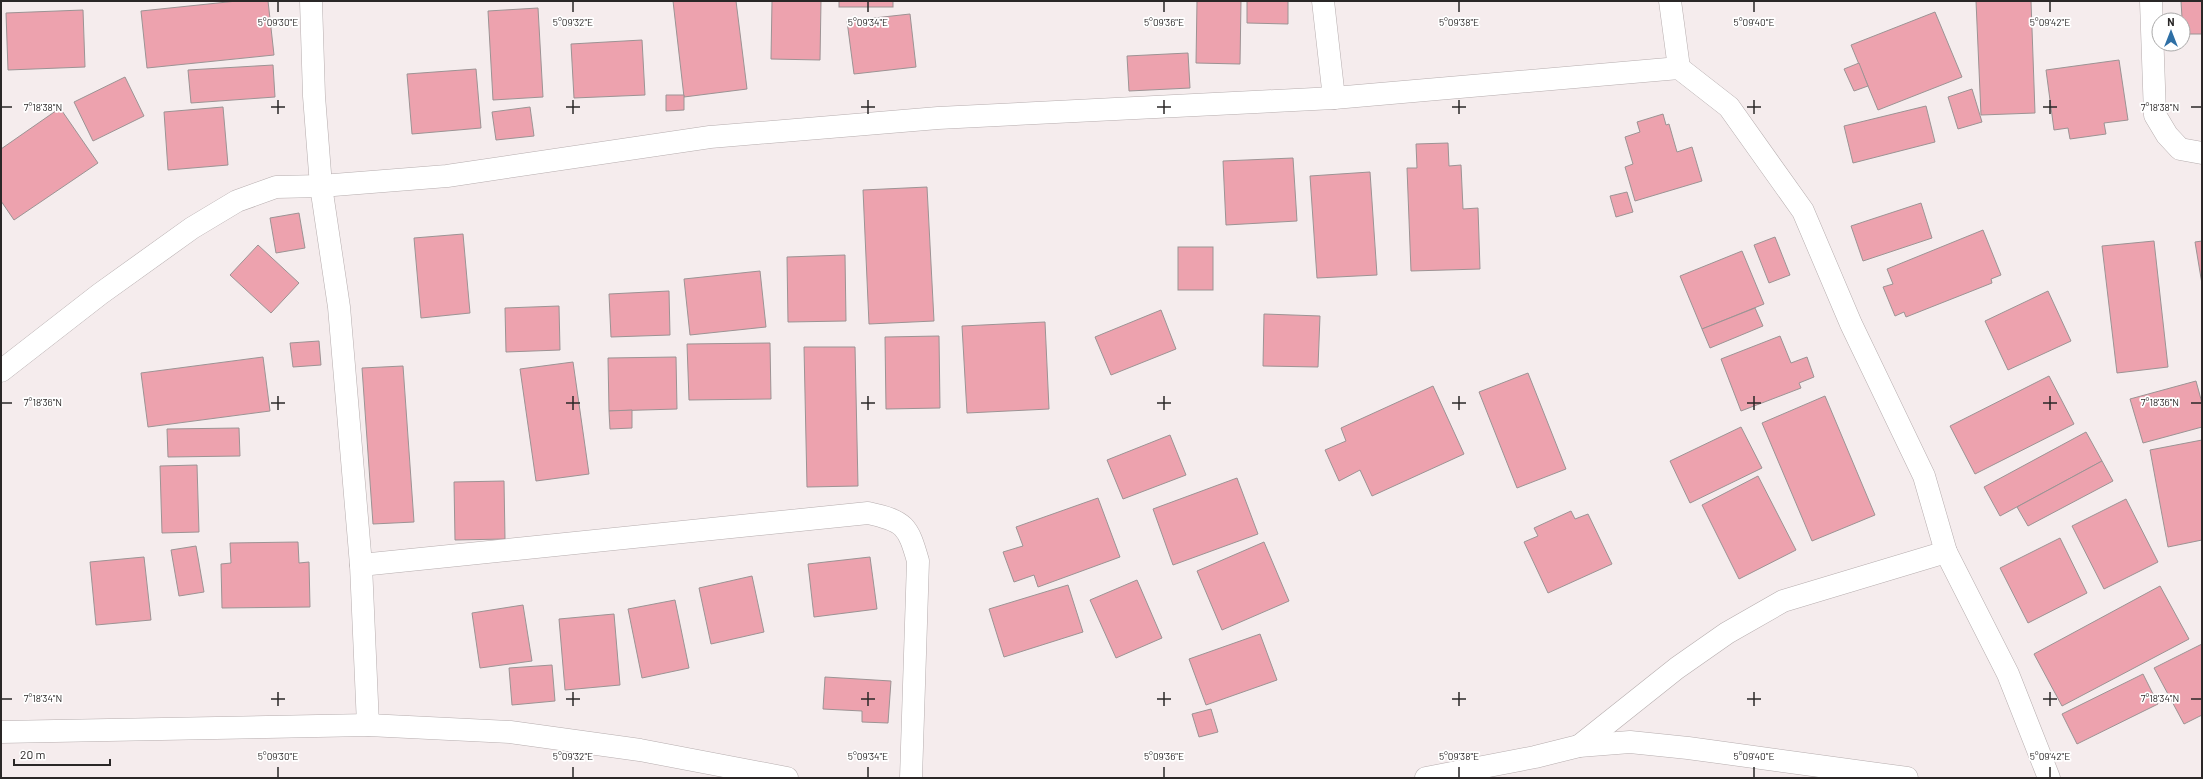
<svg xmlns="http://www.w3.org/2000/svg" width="2203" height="779" viewBox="0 0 2203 779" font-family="Barlow,sans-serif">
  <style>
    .building { fill: #eda2ae; stroke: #9c9394 }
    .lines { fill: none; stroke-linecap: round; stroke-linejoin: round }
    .minor-casing { stroke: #b6adae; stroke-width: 23 }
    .minor { stroke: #fff; stroke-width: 22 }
    .ticks { fill: none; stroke: #2a2727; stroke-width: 1.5 }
    .ticks-label { font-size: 10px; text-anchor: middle; fill: #2a2727; stroke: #fff; stroke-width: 3.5; stroke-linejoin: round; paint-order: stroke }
  </style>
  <rect width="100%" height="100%" fill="#f5eced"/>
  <g class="building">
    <path d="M237 1H268L274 55 147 68 141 11Z"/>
    <path d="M673 1H736L747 89 684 97Z"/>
    <path d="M772 1H821L820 60 771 59Z"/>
    <rect x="839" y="1" width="54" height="6"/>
    <path d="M1197 1H1241L1240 64 1196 63Z"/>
    <path d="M1247 1H1288V24L1247 23Z"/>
    <path d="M1976 1H2031L2035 113 1981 115Z"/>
    <path d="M2181 1H2202V34H2183Z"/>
    <path d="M538 8 543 97 493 100 488 11Z"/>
    <path d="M83 10 85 67 8 70 6 13Z"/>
    <path d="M1935 12 1962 77 1878 110 1851 45Z"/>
    <path d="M910 14 916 67 854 74 847 21Z"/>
    <path d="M642 40 645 95 574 98 571 44Z"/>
    <path d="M1188 53 1190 88 1129 91 1127 56Z"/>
    <path d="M2119 60 2128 120 2104 123 2106 134 2070 139 2068 128 2054 130 2046 70Z"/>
    <path d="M1859 63 1868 86 1854 91 1844 69Z"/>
    <path d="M273 65 275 97 191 103 188 70Z"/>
    <path d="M476 69 481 128 412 134 407 74Z"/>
    <path d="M125 77 144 116 93 141 74 102Z"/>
    <path d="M1972 89 1982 122 1958 129 1948 97Z"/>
    <path d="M666 95H684V110L666 111Z"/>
    <path d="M1926 106 1935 142 1853 163 1844 126Z"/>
    <path d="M223 107 228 165 168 170 164 112Z"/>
    <path d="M530 107 534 136 496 140 492 112Z"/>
    <path d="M60 108 98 163 14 220 1 201V149Z"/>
    <path d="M1663 114 1666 125 1669 124 1677 152 1692 147 1702 181 1635 201 1625 167 1633 164 1625 137 1640 132 1637 122Z"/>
    <path d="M1448 143 1449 166 1461 165 1463 209 1478 208 1480 269 1411 271 1407 168H1417L1416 144Z"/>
    <path d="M1293 158 1297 221 1226 225 1223 161Z"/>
    <path d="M1370 172 1377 275 1317 278 1310 176Z"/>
    <path d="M927 187 934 321 869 324 863 190Z"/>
    <path d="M1627 192 1633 212 1616 217 1610 196Z"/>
    <path d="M1921 203 1932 238 1863 261 1851 226Z"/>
    <path d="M299 213 305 248 276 253 270 218Z"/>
    <path d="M1983 230 2001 275 1991 279 1992 283 1906 317 1904 312 1895 316 1883 287 1893 284 1887 269Z"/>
    <path d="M463 234 470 313 421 318 414 238Z"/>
    <path d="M1775 237 1790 275 1769 283 1754 245Z"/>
    <path d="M2154 241 2168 367 2117 373 2102 246Z"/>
    <path d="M2202 241V284L2195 242Z"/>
    <path d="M258 245 299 283 271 313 230 275Z"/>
    <rect x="1178" y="247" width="35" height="43"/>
    <path d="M1742 251 1764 304 1702 329 1680 276Z"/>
    <path d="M845 255 846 321 788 322 787 257Z"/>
    <path d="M760 271 766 327 690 335 684 279Z"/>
    <path d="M669 291 670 335 611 337 609 294Z"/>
    <path d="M2048 291 2071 341 2008 370 1985 321Z"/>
    <path d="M559 306 560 350 506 352 505 308Z"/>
    <path d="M1755 308 1763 326 1710 348 1702 329Z"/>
    <path d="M1161 310 1176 349 1111 375 1095 337Z"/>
    <path d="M1264 314 1320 316 1318 367 1263 366Z"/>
    <path d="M1045 322 1049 409 967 413 962 326Z"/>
    <path d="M939 336 940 408 886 409 885 337Z"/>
    <path d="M1780 336 1791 363 1807 357 1814 377 1799 383 1801 388 1741 411 1721 359Z"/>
    <path d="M319 341 321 365 293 367 290 343Z"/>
    <path d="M770 343 771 399 689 400 687 344Z"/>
    <path d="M804 347H855L858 486 807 487Z"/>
    <path d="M263 357 270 411 148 427 141 373Z"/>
    <path d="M676 357 677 409 609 411 608 358Z"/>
    <path d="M573 362 589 474 536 481 520 369Z"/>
    <path d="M403 366 414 522 373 524 362 368Z"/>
    <path d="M1528 373 1566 469 1517 488 1479 392Z"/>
    <path d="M2049 376 2074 424 1975 474 1950 426Z"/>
    <path d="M2196 381 2202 403V427L2143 443 2130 399Z"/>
    <path d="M1433 386 1464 454 1372 496 1360 470 1339 481 1325 450 1346 441 1341 428Z"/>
    <path d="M1825 396 1875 515 1812 541 1762 423Z"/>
    <path d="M632 410V428L610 429 609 411Z"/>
    <path d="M1741 427 1762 468 1690 503 1670 461Z"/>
    <path d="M239 428 240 456 168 457 167 429Z"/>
    <path d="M2086 432 2102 461 2000 516 1984 487Z"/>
    <path d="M1170 435 1186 475 1123 499 1107 460Z"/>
    <path d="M2202 440V540L2168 547 2150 450Z"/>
    <path d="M2102 461 2113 481 2028 526 2017 507Z"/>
    <path d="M197 465 199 532 162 533 160 466Z"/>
    <path d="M1758 476 1796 550 1739 579 1702 505Z"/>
    <path d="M1237 478 1258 534 1173 565 1153 509Z"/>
    <path d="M504 481 505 539 455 540 454 482Z"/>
    <path d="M1098 498 1120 557 1038 587 1034 575 1014 582 1003 552 1023 546 1016 527Z"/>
    <path d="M2126 499 2158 562 2104 589 2072 526Z"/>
    <path d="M1571 511 1575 519 1588 514 1612 564 1548 593 1524 542 1538 536 1534 528Z"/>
    <path d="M2060 538 2087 593 2028 623 2000 568Z"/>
    <path d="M298 542 299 563 309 562 310 607 222 608 221 564 231 563 230 543Z"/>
    <path d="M1264 542 1289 601 1222 630 1197 571Z"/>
    <path d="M196 546 204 592 179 596 171 550Z"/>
    <path d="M144 557 151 620 96 625 90 562Z"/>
    <path d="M870 557 877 609 814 617 808 564Z"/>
    <path d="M752 576 764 632 711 644 699 588Z"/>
    <path d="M1137 580 1162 638 1116 658 1090 600Z"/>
    <path d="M1068 585 1083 632 1004 657 989 609Z"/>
    <path d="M2160 586 2189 639 2062 706 2034 654Z"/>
    <path d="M675 600 689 668 642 678 628 609Z"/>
    <path d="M523 605 532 661 480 668 472 613Z"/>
    <path d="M614 614 620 685 565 690 559 619Z"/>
    <path d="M1260 634 1277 680 1206 705 1189 659Z"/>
    <path d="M2202 644V715L2184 724 2154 668Z"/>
    <path d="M552 665 555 701 512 705 509 668Z"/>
    <path d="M2143 674 2158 704 2077 744 2062 714Z"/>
    <path d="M825 677 891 681 888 723 862 722V711L823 709Z"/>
    <path d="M1211 709 1218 732 1199 737 1192 714Z"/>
  </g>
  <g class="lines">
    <g class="minor-casing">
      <g id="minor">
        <path d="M311 1 314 96 321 186 339 307 361 565 368 725"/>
        <path d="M1323 1 1334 98"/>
        <path d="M1670 1 1679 68"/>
        <path d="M2151 1 2155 115 2167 135 2180 149 2202 153"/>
        <path d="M1 371 100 294 192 228 237 201 276 187 321 186 447 176 710 137 938 118 1334 98 1679 68 1729 107 1803 211 1851 324 1924 476 1946 552 2008 674 2049 778"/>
        <path d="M361 565 868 513C905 521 908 526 918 561L911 778"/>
        <path d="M1 732 368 725 510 732 640 750 787 778"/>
        <path d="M1579 746 1677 668 1727 633 1783 601 1946 552"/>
        <path d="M1426 778 1535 757 1579 746 1630 742 1688 748 1907 778"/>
      </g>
    </g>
    <use href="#minor" class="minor"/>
  </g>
  <path class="ticks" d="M278 2V12M573 2V12M868 2V12M1164 2V12M1459 2V12M1754 2V12M2050 2V12M278 100V114M573 100V114M868 100V114M1164 100V114M1459 100V114M1754 100V114M2050 100V114M2 107H12M271 107H285M566 107H580M861 107H875M1157 107H1171M1452 107H1466M1747 107H1761M2043 107H2057M2191 107H2201M278 396V410M573 396V410M868 396V410M1164 396V410M1459 396V410M1754 396V410M2050 396V410M2 403H12M271 403H285M566 403H580M861 403H875M1157 403H1171M1452 403H1466M1747 403H1761M2043 403H2057M2191 403H2201M278 692V706M573 692V706M868 692V706M1164 692V706M1459 692V706M1754 692V706M2050 692V706M2 699H12M271 699H285M566 699H580M861 699H875M1157 699H1171M1452 699H1466M1747 699H1761M2043 699H2057M2191 699H2201M278 767V777M573 767V777M868 767V777M1164 767V777M1459 767V777M1754 767V777M2050 767V777"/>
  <g class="ticks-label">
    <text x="278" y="26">5°09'30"E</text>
    <text x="573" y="26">5°09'32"E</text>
    <text x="868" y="26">5°09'34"E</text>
    <text x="1164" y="26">5°09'36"E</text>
    <text x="1459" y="26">5°09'38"E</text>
    <text x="1754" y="26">5°09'40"E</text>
    <text x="2050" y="26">5°09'42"E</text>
    <text x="43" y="111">7°18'38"N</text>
    <text x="2160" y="111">7°18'38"N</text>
    <text x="43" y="406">7°18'36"N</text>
    <text x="2160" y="406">7°18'36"N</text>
    <text x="43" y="702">7°18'34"N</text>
    <text x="2160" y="702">7°18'34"N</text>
    <text x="278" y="760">5°09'30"E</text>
    <text x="573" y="760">5°09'32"E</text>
    <text x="868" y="760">5°09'34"E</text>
    <text x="1164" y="760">5°09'36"E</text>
    <text x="1459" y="760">5°09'38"E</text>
    <text x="1754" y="760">5°09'40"E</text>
    <text x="2050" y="760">5°09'42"E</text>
  </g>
  <rect width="2203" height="779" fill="none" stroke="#2a2727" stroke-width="4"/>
  <g transform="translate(2171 32)"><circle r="19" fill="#ffffff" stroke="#aaa9a9"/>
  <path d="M0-3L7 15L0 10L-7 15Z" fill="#2e6fa5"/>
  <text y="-6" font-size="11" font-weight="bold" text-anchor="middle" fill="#2a2727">N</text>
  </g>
  <path d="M14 759v6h96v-6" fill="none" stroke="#2a2727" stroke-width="2"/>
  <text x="20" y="759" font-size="12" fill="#2a2727" stroke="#ffffff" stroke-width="3" paint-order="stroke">20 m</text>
</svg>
